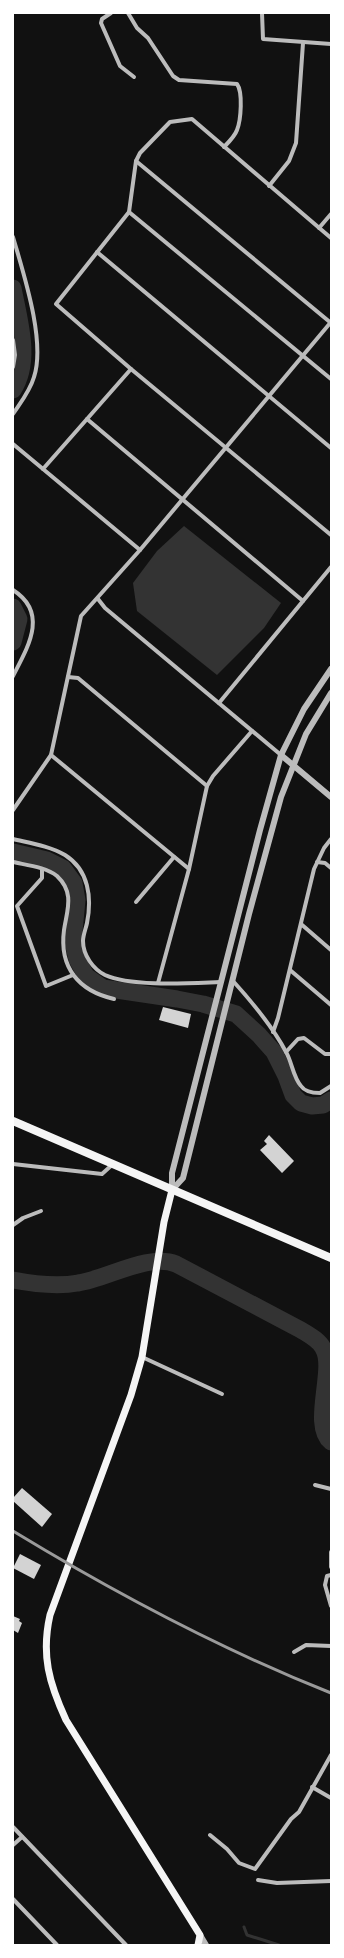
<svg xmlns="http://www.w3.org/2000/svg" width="344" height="1958" viewBox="0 0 344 1958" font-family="Georgia,serif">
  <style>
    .water { fill: #333 }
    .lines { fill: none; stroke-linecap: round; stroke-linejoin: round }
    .stream { stroke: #333; stroke-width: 3 }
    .river { stroke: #333; stroke-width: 17 }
    .building { fill: #d3d3d3 }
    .minor { stroke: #bcbcbc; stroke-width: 4 }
    .tertiary { stroke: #bcbcbc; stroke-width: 6 }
    .secondary { stroke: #f5f5f5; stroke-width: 7 }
    .primary { stroke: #f5f5f5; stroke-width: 8 }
    .rail { stroke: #9a9a9a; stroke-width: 3 }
  </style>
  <rect width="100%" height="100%" fill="#111"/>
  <path class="water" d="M184 526 281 603 264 628 217 675 137 611 133 583 157 551Z"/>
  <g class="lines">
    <path class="stream" d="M244 1927 247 1935 279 1945"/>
    <g class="river">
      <path d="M13 288C19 320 32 361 13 390"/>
      <path d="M13 607 19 619 13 642"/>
      <path d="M13 852 47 860 63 868 74 883 77 900 73 942 77 959 86 976 103 988 177 999 203 1004 236 1014 259 1035 274 1052 286 1076 293 1095 301 1103 312 1106 323 1105 331 1100"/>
      <path d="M13 1280C34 1284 56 1287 78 1283 107 1279 148 1253 176 1264L301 1330C309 1335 319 1340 323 1348 336 1368 310 1425 331 1442"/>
    </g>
  </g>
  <g class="building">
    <path d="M163 1007 191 1014 188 1028 159 1020Z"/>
    <path d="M269 1135 294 1161 282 1173 260 1150 267 1144 264 1141Z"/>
    <path d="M22 1488 52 1514 42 1527 13 1501V1498Z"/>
    <path d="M20 1554 41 1565 34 1579 13 1568Z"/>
    <path d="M13 1616 20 1619 19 1621 22 1623 18 1633 13 1630Z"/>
  </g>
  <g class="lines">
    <g class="minor">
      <path d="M111 13 102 19 101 23 120 66 134 77"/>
      <path d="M128 13 137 28 148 38 173 76 179 80 237 84C243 92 241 120 237 130 235 136 229 142 224 147"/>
      <path d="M262 13 263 39 331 44"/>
      <path d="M136 161 331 323"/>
      <path d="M269 186 289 161 296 143 303 43"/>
      <path d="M129 212 331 379"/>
      <path d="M319 228 331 214"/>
      <path d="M13 237C23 272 46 341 34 377 30 391 21 402 13 414"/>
      <path d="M331 238 192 119 170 122 140 153 136 161 129 212 56 304 131 369 331 535"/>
      <path d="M97 252 331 448"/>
      <path d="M13 340 15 355 13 367"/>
      <path d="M131 369 43 469 140 550"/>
      <path d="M87 419 303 601"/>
      <path d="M13 444 43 469"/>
      <path d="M13 590C49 613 28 647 13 676"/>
      <path d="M98 599 105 608 281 755"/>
      <path d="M68 677 78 678 207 786"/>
      <path d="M219 703 331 567"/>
      <path d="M51 755 189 869"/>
      <path d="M13 810 51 755 81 616 140 550 331 322"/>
      <path d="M13 839C30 843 50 846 65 855 89 870 92 898 87 923 86 928 83 935 83 941 83 955 93 969 105 975 131 987 191 983 220 982"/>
      <path d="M13 862C26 865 46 867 57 876 75 893 67 910 64 930 59 968 79 991 114 999"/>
      <path d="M317 862 325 863 331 868"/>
      <path d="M42 870V878L17 906 46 986 73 975"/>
      <path d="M136 902 174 857"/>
      <path d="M301 924 331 950"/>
      <path d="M290 970 331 1005"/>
      <path d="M233 981C252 1002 273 1027 286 1052 292 1062 293 1077 301 1086 305 1092 313 1093 320 1093L331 1086"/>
      <path d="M158 983 189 869 207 786 213 776 252 731"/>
      <path d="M273 1032 278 1018 314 869 324 848 331 839"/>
      <path d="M286 1052 298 1039 304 1038 325 1054H331"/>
      <path d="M13 1164 102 1174 113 1164"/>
      <path d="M13 1225 23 1218 41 1211"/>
      <path d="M142 1357 222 1394"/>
      <path d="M315 1485 331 1489"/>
      <path d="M331 1552V1567"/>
      <path d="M331 1575 327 1576 325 1585 331 1606"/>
      <path d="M294 1652 306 1645 331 1646"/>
      <path d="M312 1787 331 1798"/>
      <path d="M13 1827 126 1945"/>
      <path d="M210 1835 227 1849 239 1863 255 1869 291 1819 299 1812 331 1755"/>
      <path d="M13 1845 22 1837"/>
      <path d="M258 1880 277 1883 331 1881"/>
      <path d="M13 1899 57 1945"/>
    </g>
    <g class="tertiary">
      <path d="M281 755 331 797"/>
      <path d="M172 1190V1173L260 830 281 755 304 709 331 669"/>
      <path d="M172 1190 183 1178 249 914 281 797 306 734 331 693"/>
      <path d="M200 1935 206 1945"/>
    </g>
    <path class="secondary" d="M172 1190 164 1222 142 1357 131 1395 50 1615C41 1655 49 1683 66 1720L200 1935 198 1945"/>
    <path class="primary" d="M13 1121 331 1258"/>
    <path class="rail" d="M13 1531C115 1593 220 1649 331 1693"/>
  </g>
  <rect width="344" height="1958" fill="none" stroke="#ffffff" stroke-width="28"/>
</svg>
